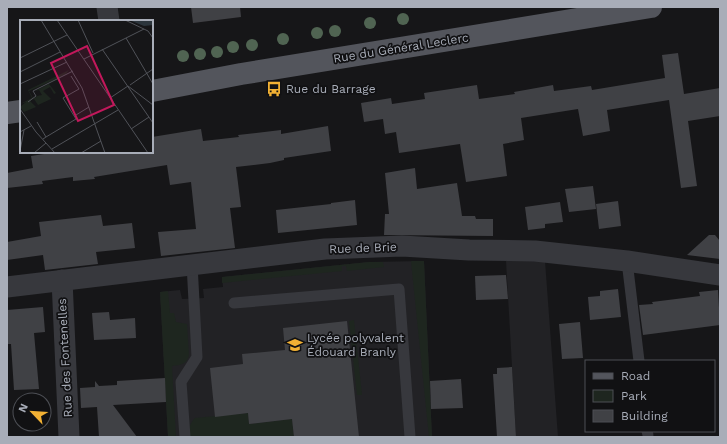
<svg xmlns="http://www.w3.org/2000/svg" width="727" height="444" viewBox="0 0 727 444" font-family="'Work Sans',sans-serif">
  <style>
    .built { fill: #222225 }
    .green { fill: #1e261f }
    .building { fill: #404145 }
    .lines { fill: none; stroke-linecap: round; stroke-linejoin: round }
    .lane { stroke: #37383d; stroke-width: 11 }
    .street { stroke: #37383d; stroke-width: 21 }
    .primary { stroke: #53555c; stroke-width: 22 }
    .tree { fill: #506452 }
    .labels { text-anchor: middle; dominant-baseline: central; stroke-width: 3.5; stroke-linejoin: round; paint-order: stroke }
    .street-label { font-size: 12px; fill: #a8adb8; stroke: #111113 }
    .poi-label { font-size: 12px; fill: #a8adb8; stroke: #111113; text-anchor: start }
    .inset-road { fill: none; stroke: #505258; stroke-width: 1 }
    .view { fill: #c2185b; fill-opacity: 0.15; stroke: #c2185b; stroke-width: 2 }
    .inset-edge { fill: none; stroke: #a8adb8; stroke-width: 2 }
  </style>
  <rect width="100%" height="100%" fill="#161618"/>
  <g class="built">
    <path d="M424 261 432 437H168L160 292 180 290 182 299 204 298 203 289 223 287 222 277 369 262Z"/>
    <path d="M506 261H545L558 437H516Z"/>
  </g>
  <g class="green">
    <path d="M411 261H424L432 437H429Z"/>
    <path d="M369 262H383L384 267 347 271 346 266H342V271L222 283V277Z"/>
    <path d="M168 291 170 313H174L176 322 187 324 189 355C187 364 181 365 172 366L176 437H168L160 292Z"/>
    <path d="M354 320 362 395H357L349 321Z"/>
    <path d="M248 413 249 424 292 419 294 437H190C189 429 189 424 195 418Z"/>
  </g>
  <g class="building">
    <path d="M191 7H240L241 17 193 23Z"/>
    <path d="M678 53 684 94 720 88V116L688 121 697 186 681 188 669 100 607 110 610 131 583 136 578 109 521 118 524 140 503 144 507 176 466 182 460 144 399 153 396 132 385 134 383 119 364 122 361 103 391 98 392 104 425 99 424 93 477 85 479 99 515 94 514 92 553 85 554 91 591 86 592 90 665 78 662 55Z"/>
    <path d="M328 126 331 151 284 158V160L270 163 236 167 241 207 230 208 235 248 161 256 158 232 196 229 191 182 170 185 167 165 94 177 95 179 73 181V177L42 181 43 184 7 188V173L33 168 31 156 57 152H152V137L201 129 203 141 239 137 238 135 281 130V134Z"/>
    <path d="M415 168 417 189 457 183 462 216H475L476 219H493V236L384 235 385 214H389L385 173Z"/>
    <path d="M593 186 596 209 569 212 565 189Z"/>
    <path d="M355 200 357 225 278 233 276 210 331 204V203Z"/>
    <path d="M618 201 621 226 599 229 596 204Z"/>
    <path d="M560 202 563 222 545 224V228L528 230 525 207Z"/>
    <path d="M101 215 103 226 132 223 135 248 96 252 98 264 45 270 43 255 7 260V242L41 236 39 222Z"/>
    <path d="M709 235H715L720 241V259L687 255Z"/>
    <path d="M506 275 508 299 476 300 475 276Z"/>
    <path d="M618 289 621 317 590 320 588 297 600 296V291Z"/>
    <path d="M718 290 720 325 643 335 639 305 653 304 652 302 700 296 699 292Z"/>
    <path d="M43 307 45 332 34 333 39 389 14 390 11 344H7V310Z"/>
    <path d="M109 312 110 320 135 318 136 338 94 340 92 313Z"/>
    <path d="M347 321 359 437H294L292 419 249 424 248 413 215 417 210 368 243 364 242 354 285 350 283 328Z"/>
    <path d="M580 322 583 358 562 359 559 324Z"/>
    <path d="M512 367 516 437H497L493 374H497V368Z"/>
    <path d="M165 378 166 402 113 405 137 437H99L97 407 81 408 80 388 95 387V381L99 386 117 385V381Z"/>
    <path d="M461 379 463 408 431 409 430 381Z"/>
  </g>
  <g class="lines">
    <g class="lane">
      <path d="M627 261 639 361"/>
      <path d="M234 303 399 289 410 437"/>
      <path d="M647 431 648 435"/>
      <path d="M185 437 181 382 197 357 192 264"/>
    </g>
    <g class="street">
      <path d="M107 7 109 21"/>
      <path d="M62 280 69 437"/>
      <path d="M7 287 325 249 402 246 469 250 535 251 627 261 720 275"/>
    </g>
    <g class="primary">
      <path d="M152 91 241 74 651 7"/>
      <path d="M7 113 21 111"/>
    </g>
  </g>
  <g class="tree">
    <circle cx="403" cy="19" r="6"/>
    <circle cx="370" cy="23" r="6"/>
    <circle cx="335" cy="31" r="6"/>
    <circle cx="317" cy="33" r="6"/>
    <circle cx="283" cy="39" r="6"/>
    <circle cx="252" cy="45" r="6"/>
    <circle cx="233" cy="47" r="6"/>
    <circle cx="217" cy="52" r="6"/>
    <circle cx="200" cy="54" r="6"/>
    <circle cx="183" cy="56" r="6"/>
  </g>
  <defs>
    <g id="bus-bare" transform="scale(1.2)"><path d="M-5-6H5V4H4V6H2V4H-2V6H-4V4H-5ZM-3.5-4V0h7V-4ZM-3.5 1.2v1.5H-2V1.2ZM2 1.2v1.5H3.5V1.2Z" fill="#f2b134" stroke="#111113" stroke-width="2.5" paint-order="stroke"/></g>
    <g id="school-bare" transform="scale(1.2)"><path d="M0-5L7-2L0 1L-7-2ZM-4 1L0 2.5L4 1V4Q0 6-4 4Z" fill="#f2b134" stroke="#111113" stroke-width="2.5" paint-order="stroke"/></g>
  </defs>
  <g fill-rule="evenodd">
    <use href="#bus-bare" x="274" y="89"/>
    <use href="#school-bare" x="295" y="345"/>
  </g>
  <g class="labels">
    <g class="street-label">
      <text transform="translate(401 48) rotate(-9)">Rue du Général Leclerc</text>
      <text transform="translate(363 248) rotate(-2)">Rue de Brie</text>
      <text transform="translate(65 358) rotate(-93)">Rue des Fontenelles</text>
    </g>
    <g class="poi-label">
      <text x="286" y="89">Rue du Barrage</text>
      <text x="307" y="338">Lycée polyvalent<tspan x="307" dy="14">Édouard Branly</tspan></text>
    </g>
  </g>
  <g transform="translate(20 20)">
    <rect width="133" height="133" fill="#161618"/>
    <path d="M49 50 45 55 9 71 13 78 8 83 17 76 22 75 19 70 15 71 29 64 36 73 34 74 30 67 23 71 31 79 18 85 14 79 10 81 16 87 4 92 0 87 6 82 0 84 12 78 8 70Z" fill="#1e261f"/>
    <path d="M109 0H133V5L124 6Z" fill="#2c353c"/>
    <path class="inset-road" d="M21 0 62 68 85 133M37 0 128 133M58 0 73 33M105 0 128 11 133 18M106 18 133 64M82 29 133 103M0 38 47 15M64 39 124 9M0 52 40 32M0 64 47 42M110 65 133 49M90 78 108 66 133 85M8 82 16 76 13 71 53 51M0 89 16 112 35 133M56 95 69 87M17 102 26 117 23 119M111 109 129 97M0 112 11 106M26 117 56 99 43 78 59 69 51 56M32 129 98 90M0 131 4 110M14 133 26 123M61 133 81 121"/>
    <path class="view" d="M67 26 94 85 58 101 31 43Z"/>
    <rect width="133" height="133" class="inset-edge"/>
  </g>
  <rect width="727" height="444" fill="none" stroke="#a8adb8" stroke-width="16"/>
  <rect x="585" y="360" width="130" height="72" fill="#111113" stroke="#4d4f55"/>
  <rect x="593" y="373" width="20" height="6" fill="#53555c" stroke="#4d4f55"/>
  <text x="621" y="380" font-size="12" fill="#a8adb8">Road</text>
  <rect x="593" y="390" width="20" height="12" fill="#1e261f" stroke="#4d4f55"/>
  <text x="621" y="400" font-size="12" fill="#a8adb8">Park</text>
  <rect x="593" y="410" width="20" height="12" fill="#404145" stroke="#4d4f55"/>
  <text x="621" y="420" font-size="12" fill="#a8adb8">Building</text>
  <g transform="translate(32 412) rotate(295)"><circle r="19" fill="#111113" stroke="#4d4f55"/>
  <path d="M0-3L7 15L0 10L-7 15Z" fill="#f2b134"/>
  <text y="-6" font-size="11" font-weight="bold" text-anchor="middle" fill="#a8adb8">N</text>
  </g>
</svg>
